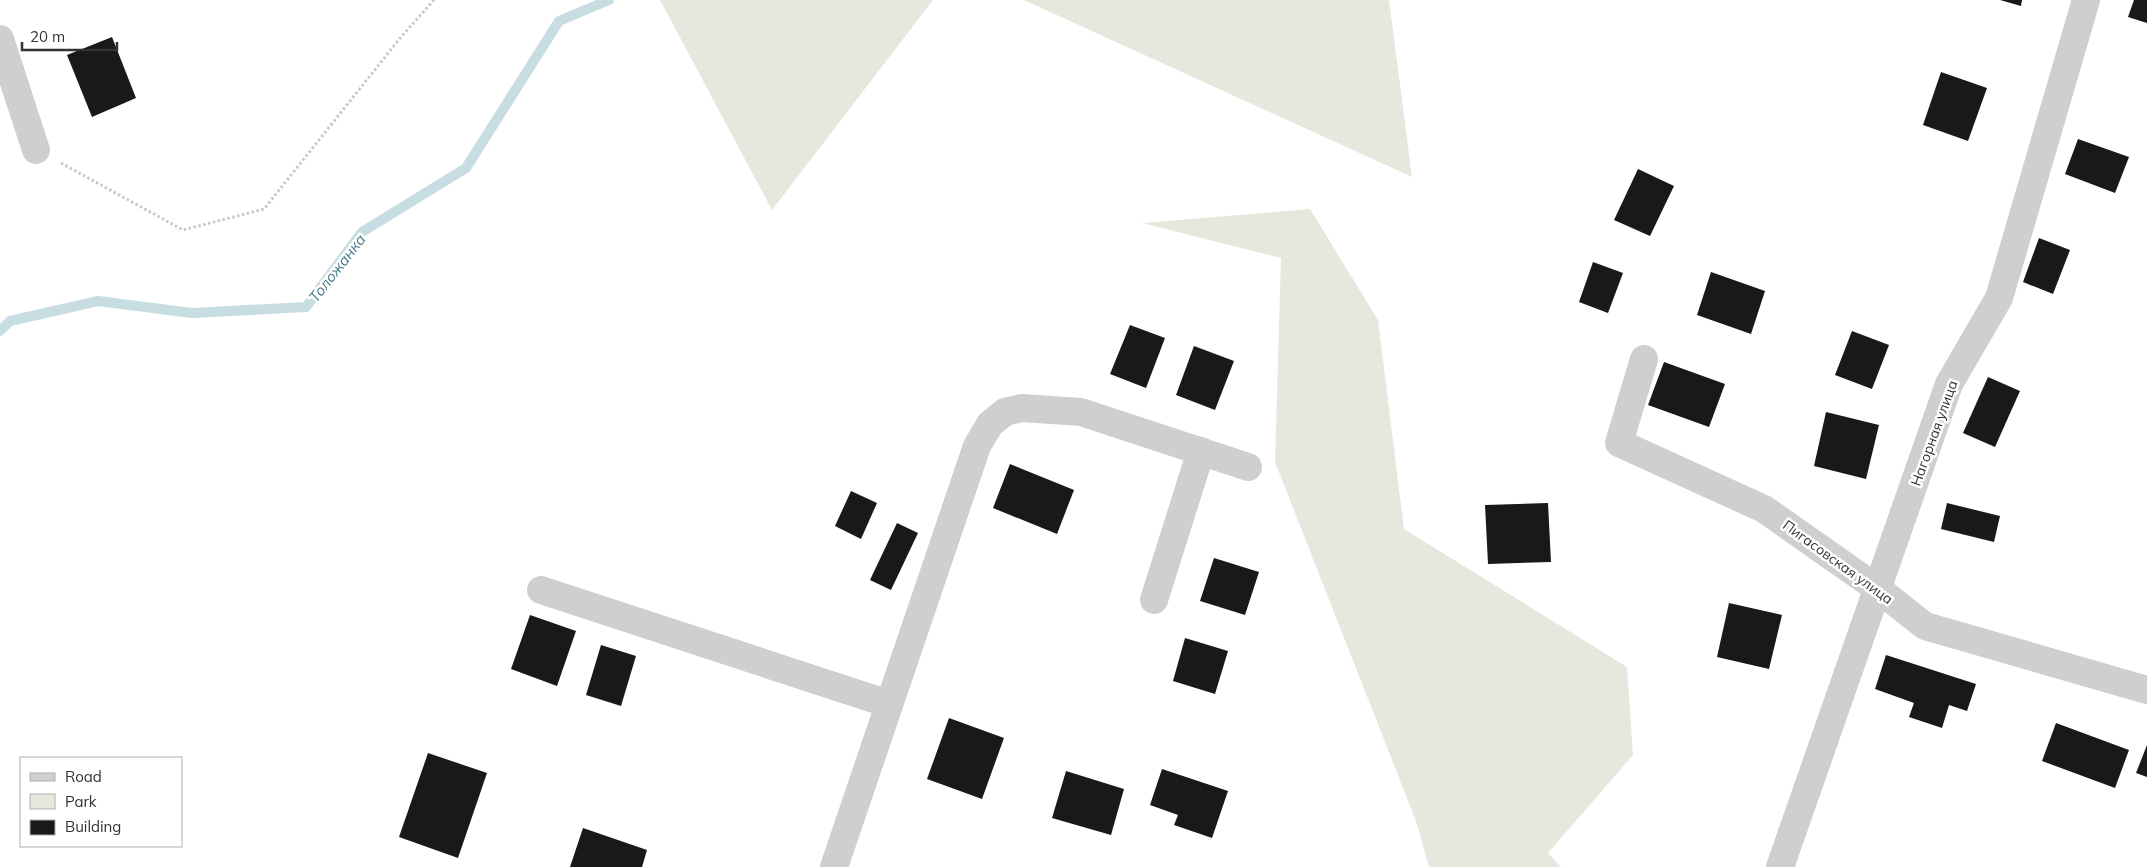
<svg xmlns="http://www.w3.org/2000/svg" width="2147" height="867" viewBox="0 0 2147 867" font-family="Mulish,sans-serif">
  <style>
    .green { fill: #e4e8dd }
    .lines { fill: none; stroke-linecap: round; stroke-linejoin: round }
    .stream { stroke: #c7dde2; stroke-width: 10 }
    .building { fill: #191919 }
    .path { stroke: #c9c9c9; stroke-width: 3; stroke-dasharray: 2.5 2.5; stroke-linecap: butt }
    .minor { stroke: #cfcfcf; stroke-width: 28 }
    .labels { text-anchor: middle; dominant-baseline: central; stroke-width: 5; stroke-linejoin: round; paint-order: stroke }
    .street-label { font-size: 14px; fill: #323232; stroke: #fff }
    .water-label { font-size: 15px; font-style: italic; fill: #497d8c; stroke: #fff }
  </style>
  <rect width="100%" height="100%" fill="#fff"/>
  <g class="green">
    <path d="M660 0H933L772 210Z"/>
    <path d="M1024 0H1389L1412 177Z"/>
    <path d="M1310 209 1378 320 1404 529 1627 667 1633 755 1548 853 1561 867H1429L1416 821 1275 462 1281 258 1142 223Z"/>
  </g>
  <g class="lines">
    <path class="stream" d="M0 331 10 321 98 301 192 313 306 307 362 232 466 168 559 21 609 0"/>
  </g>
  <g class="building">
    <path d="M2000 0H2022L2021 6Z"/>
    <path d="M2134 0H2147V23L2128 17Z"/>
    <path d="M112 37 136 98 92 117 67 55Z"/>
    <path d="M1941 72 1987 88 1968 141 1923 125Z"/>
    <path d="M2078 139 2129 157 2115 193 2065 174Z"/>
    <path d="M1638 169 1674 186 1650 236 1614 220Z"/>
    <path d="M2039 238 2070 250 2053 294 2023 282Z"/>
    <path d="M1593 262 1623 273 1608 313 1579 302Z"/>
    <path d="M1711 272 1765 291 1751 334 1697 315Z"/>
    <path d="M1130 325 1165 338 1146 388 1110 374Z"/>
    <path d="M1852 331 1889 345 1872 389 1835 375Z"/>
    <path d="M1194 346 1234 361 1215 410 1176 395Z"/>
    <path d="M1664 362 1725 384 1709 427 1648 405Z"/>
    <path d="M1988 377 2020 391 1995 447 1963 433Z"/>
    <path d="M1826 412 1879 425 1866 479 1814 466Z"/>
    <path d="M1010 464 1074 490 1057 534 993 508Z"/>
    <path d="M851 491 877 503 861 539 835 526Z"/>
    <path d="M1548 503 1551 562 1488 564 1485 505Z"/>
    <path d="M1947 503 2000 516 1994 542 1941 529Z"/>
    <path d="M897 523 918 533 891 590 870 580Z"/>
    <path d="M1214 558 1259 572 1245 615 1200 601Z"/>
    <path d="M1729 603 1782 615 1769 669 1717 657Z"/>
    <path d="M530 615 576 631 557 686 511 669Z"/>
    <path d="M1185 638 1228 651 1215 694 1173 681Z"/>
    <path d="M601 645 636 656 621 706 586 695Z"/>
    <path d="M1886 655 1976 684 1967 711 1949 705 1942 728 1909 717 1914 703 1875 689Z"/>
    <path d="M949 718 1004 738 982 799 927 779Z"/>
    <path d="M2056 723 2129 750 2115 788 2042 761Z"/>
    <path d="M2147 745V777L2136 773Z"/>
    <path d="M428 753 487 773 458 858 399 837Z"/>
    <path d="M1162 769 1228 791 1212 838 1174 825 1178 815 1150 805Z"/>
    <path d="M1066 771 1124 789 1111 835 1052 818Z"/>
    <path d="M583 828 647 850 642 867H570Z"/>
  </g>
  <g class="lines">
    <path class="path" d="M61 163 183 230 264 209 401 37 434 0"/>
    <g class="minor">
      <path d="M0 39 36 150"/>
      <path d="M1644 359 1619 443 1764 509 1878 589 1925 626 2147 690"/>
      <path d="M541 590 889 704"/>
      <path d="M1154 600 1201 451"/>
      <path d="M834 867 977 446 990 424 1005 412 1022 408 1081 412 1248 467"/>
      <path d="M1780 867 1949 384 1999 298 2086 0"/>
    </g>
  </g>
  <g class="labels">
    <g class="street-label">
      <text transform="translate(1934 433) rotate(-70)">Нагорная улица</text>
      <text transform="translate(1838 562) rotate(36)">Пигасовская улица</text>
    </g>
    <g class="water-label">
      <text transform="translate(337 268) rotate(-52)">Толожанка</text>
    </g>
  </g>
  <rect x="20" y="757" width="162" height="90" fill="#ffffff" stroke="#adadad"/>
  <rect x="30" y="773" width="25" height="8" fill="#cfcfcf" stroke="#adadad"/>
  <text x="65" y="782" font-size="15" fill="#323232">Road</text>
  <rect x="30" y="794" width="25" height="15" fill="#e4e8dd" stroke="#adadad"/>
  <text x="65" y="807" font-size="15" fill="#323232">Park</text>
  <rect x="30" y="820" width="25" height="15" fill="#191919" stroke="#adadad"/>
  <text x="65" y="832" font-size="15" fill="#323232">Building</text>
  <path d="M22 42v8h95v-8" fill="none" stroke="#323232" stroke-width="2.5"/>
  <text x="30" y="42" font-size="15" fill="#323232" stroke="#ffffff" stroke-width="4" paint-order="stroke">20 m</text>
</svg>
